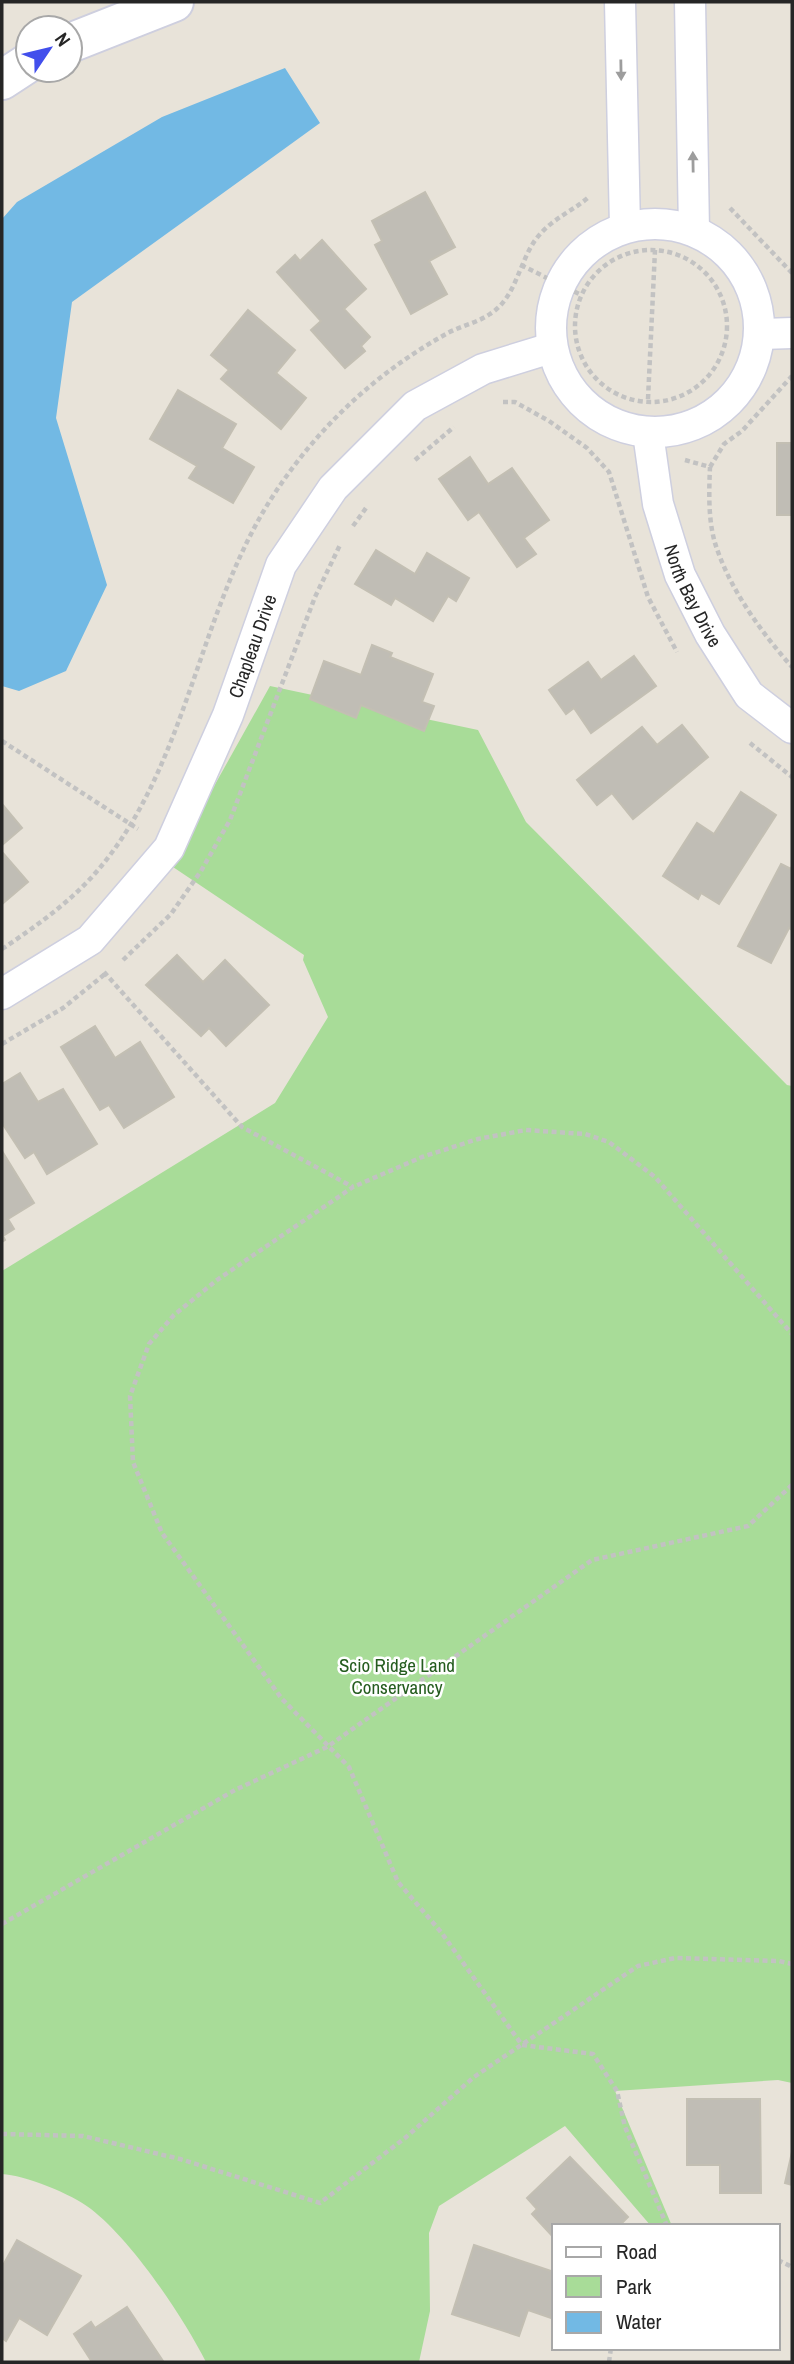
<svg xmlns="http://www.w3.org/2000/svg" width="794" height="2364" viewBox="0 0 794 2364" font-family="'Archivo Narrow',sans-serif">
  <style>
    .green { fill: #a8dc98 }
    .water { fill: #72b9e4 }
    .building { fill: #c0bdb5; stroke: #c3bfb3; stroke-width: 2 }
    .lines { fill: none; stroke-linecap: round; stroke-linejoin: round }
    .minor-casing { stroke: #cecfdf; stroke-width: 33 }
    .tertiary-casing { stroke: #cecfdf; stroke-width: 42 }
    .path { stroke: #c2c2c2; stroke-width: 4.5; stroke-dasharray: 5 3.5; stroke-linecap: butt }
    .minor { stroke: #fff; stroke-width: 30 }
    .tertiary { stroke: #fff; stroke-width: 38 }
    .oneway { fill: #9d9d9d }
    .labels { text-anchor: middle; dominant-baseline: central; stroke-width: 5; stroke-linejoin: round; paint-order: stroke }
    .street-label { font-size: 19px; fill: #262626; stroke: #fff }
    .park-label { font-size: 19px; fill: #245c1e; stroke: #fff }
  </style>
  <rect width="100%" height="100%" fill="#e8e3d9"/>
  <path class="green" d="M270 686 478 730 526 822 787 1085 792 1086V2083L778 2080 615 2091 672 2226H651L565 2126 439 2206 429 2233 430 2311 419 2362H206C182 2315 132 2241 91 2209 72 2194 24 2175 2 2174V1271L275 1103 328 1017 303 960 304 955 170 865Z"/>
  <path class="water" d="M285 68 320 123 72 302 56 418 107 585 66 671 19 691 2 686V219L17 202 162 117Z"/>
  <g class="building">
    <path d="M425 192 455 247 429 261 447 294 411 314 375 245 382 241 372 221Z"/>
    <path d="M322 240 366 289 344 309 370 337 361 346 365 351 345 368 311 330 321 321 277 272 295 255 300 261Z"/>
    <path d="M248 310 295 350 276 373 306 398 281 429 221 379 229 370 211 355Z"/>
    <path d="M178 390 236 424 222 448 254 467 233 503 189 478 197 466 150 439Z"/>
    <rect x="777" y="443" width="15" height="72"/>
    <path d="M470 457 488 484 512 468 549 520 524 538 536 554 517 567 479 512 468 520 439 479Z"/>
    <path d="M376 550 415 574 427 553 469 578 456 601 448 596 433 621 395 598 391 605 355 584Z"/>
    <path d="M372 645 392 653 390 657 433 674 422 702 434 706 424 731 361 705 356 718 310 699 324 661 361 675Z"/>
    <path d="M634 656 656 686 591 733 574 708 566 714 549 690 588 662 601 680Z"/>
    <path d="M682 725 708 757 633 819 612 793 597 805 577 780 642 727 657 745Z"/>
    <path d="M741 792 776 815 719 904 701 893 698 899 663 876 697 823 714 834Z"/>
    <path d="M2 804 22 828 2 845Z"/>
    <path d="M2 852 28 882 2 904Z"/>
    <path d="M781 864 791 869 792 866V930L789 928 771 963 738 946Z"/>
    <path d="M177 955 203 982 225 960 269 1005 226 1046 209 1028 201 1036 146 985Z"/>
    <path d="M95 1026 115 1058 140 1042 174 1097 124 1128 109 1105 100 1110 61 1047Z"/>
    <path d="M20 1073 38 1102 63 1089 97 1144 47 1174 34 1152 25 1158 2 1123V1084Z"/>
    <path d="M2 1151 34 1203 8 1219 14 1229 3 1236 5 1240 2 1242Z"/>
    <path d="M687 2099H760L761 2193H720V2165H687Z"/>
    <path d="M792 2152V2185L785 2183Z"/>
    <path d="M570 2157 628 2217 619 2226H554V2238L532 2214 537 2209 527 2198Z"/>
    <path d="M17 2240 81 2276 47 2335 19 2318 6 2341 2 2338V2267Z"/>
    <path d="M474 2245 554 2272V2308L551 2318 528 2310 519 2336 452 2314Z"/>
    <path d="M127 2307 163 2361 92 2362 74 2334 91 2322 95 2328Z"/>
  </g>
  <g class="lines">
    <g class="minor-casing">
      <g id="minor">
        <path d="M620 2 625 227"/>
        <path d="M690 2 694 231"/>
        <circle cx="655" cy="328" r="104"/>
        <path d="M759 334 792 333"/>
        <path id="s1" d="M648 433 658 504 680 575 710 634 749 695 792 728"/>
        <path id="s2" d="M2 994 90 940 169 848 228 715 281 565 333 488 415 406 483 369 551 348"/>
      </g>
    </g>
    <g class="tertiary-casing">
      <g id="tertiary">
        <path d="M70 43 174 2"/>
        <path d="M2 80 28 63"/>
      </g>
    </g>
    <g class="path">
      <path d="M730 208 792 273"/>
      <circle cx="651" cy="326" r="76"/>
      <path d="M521 265 581 295"/>
      <path d="M648 399 655 250"/>
      <path d="M503 402H515L549 421 587 448 609 472 648 597 677 652"/>
      <path d="M415 460 454 427"/>
      <path d="M685 460 710 467C709 491 708 519 715 543 729 588 761 632 792 667"/>
      <path d="M710 467 724 444 742 431 792 376"/>
      <path d="M353 526 366 508"/>
      <path d="M2 741 138 829"/>
      <path d="M750 743 792 777"/>
      <path d="M2 949C38 925 76 898 103 864 188 759 199 612 271 499 315 430 374 374 446 334 460 326 477 323 490 314 516 298 519 262 536 239 552 218 572 212 590 196"/>
      <path d="M123 960 171 914 201 871 230 820 315 597 340 545"/>
      <path d="M104 972 242 1127 353 1187"/>
      <path d="M2 1044 63 1008 105 974"/>
      <path d="M2 1924 235 1790 327 1747 592 1560 748 1526 792 1485"/>
      <path d="M2 2134 83 2136 180 2159 320 2203 405 2138 474 2077 638 1966 675 1958 779 1961 792 1964"/>
      <path d="M667 2226 625 2127 617 2091 593 2054 522 2045 441 1932 398 1882 349 1767 282 1699 162 1533 133 1462 130 1396 149 1344 174 1315 217 1280 353 1187 422 1157 478 1139 526 1130 585 1134 609 1142 655 1177 792 1334"/>
      <path d="M778 2260 792 2267"/>
      <path d="M609 2362 611 2348"/>
    </g>
    <use href="#minor" class="minor"/>
    <use href="#tertiary" class="tertiary"/>
  </g>
  <defs><path id="oneway-solid" d="M-6-.8H1V-3.2L6.5 0L1 3.2V.8H-6Z" transform="scale(1.75)"/></defs>
  <g class="oneway">
    <use href="#oneway-solid" transform="translate(621 70) rotate(89)"/>
    <use href="#oneway-solid" transform="translate(693 162) rotate(-91)"/>
  </g>
  <g class="labels">
    <g class="street-label">
      <text stroke="none"><textPath href="#s1" startOffset="170">North Bay Drive</textPath></text>
      <text stroke="none"><textPath href="#s2" startOffset="443">Chapleau Drive</textPath></text>
    </g>
    <g class="park-label">
      <text x="397" y="1665">Scio Ridge Land<tspan x="397" dy="22">Conservancy</tspan></text>
    </g>
  </g>
  <rect width="794" height="2364" fill="none" stroke="#262626" stroke-width="7"/>
  <rect x="552" y="2224" width="228" height="126" fill="#ffffff" stroke="#a8a8a8" stroke-width="2"/>
  <rect x="566" y="2247" width="35" height="10" fill="#ffffff" stroke="#a8a8a8" stroke-width="2"/>
  <text x="616" y="2259" font-size="21" fill="#262626">Road</text>
  <rect x="566" y="2276" width="35" height="21" fill="#a8dc98" stroke="#a8a8a8" stroke-width="2"/>
  <text x="616" y="2294" font-size="21" fill="#262626">Park</text>
  <rect x="566" y="2312" width="35" height="21" fill="#72b9e4" stroke="#a8a8a8" stroke-width="2"/>
  <text x="616" y="2329" font-size="21" fill="#262626">Water</text>
  <g transform="translate(49 49) rotate(55)"><circle r="33" fill="#ffffff" stroke="#a8a8a8" stroke-width="2"/>
  <path d="M0-5L12 26L0 18L-12 26Z" fill="#424fec"/>
  <text y="-10" font-size="19" font-weight="bold" text-anchor="middle" fill="#262626">N</text>
  </g>
</svg>
